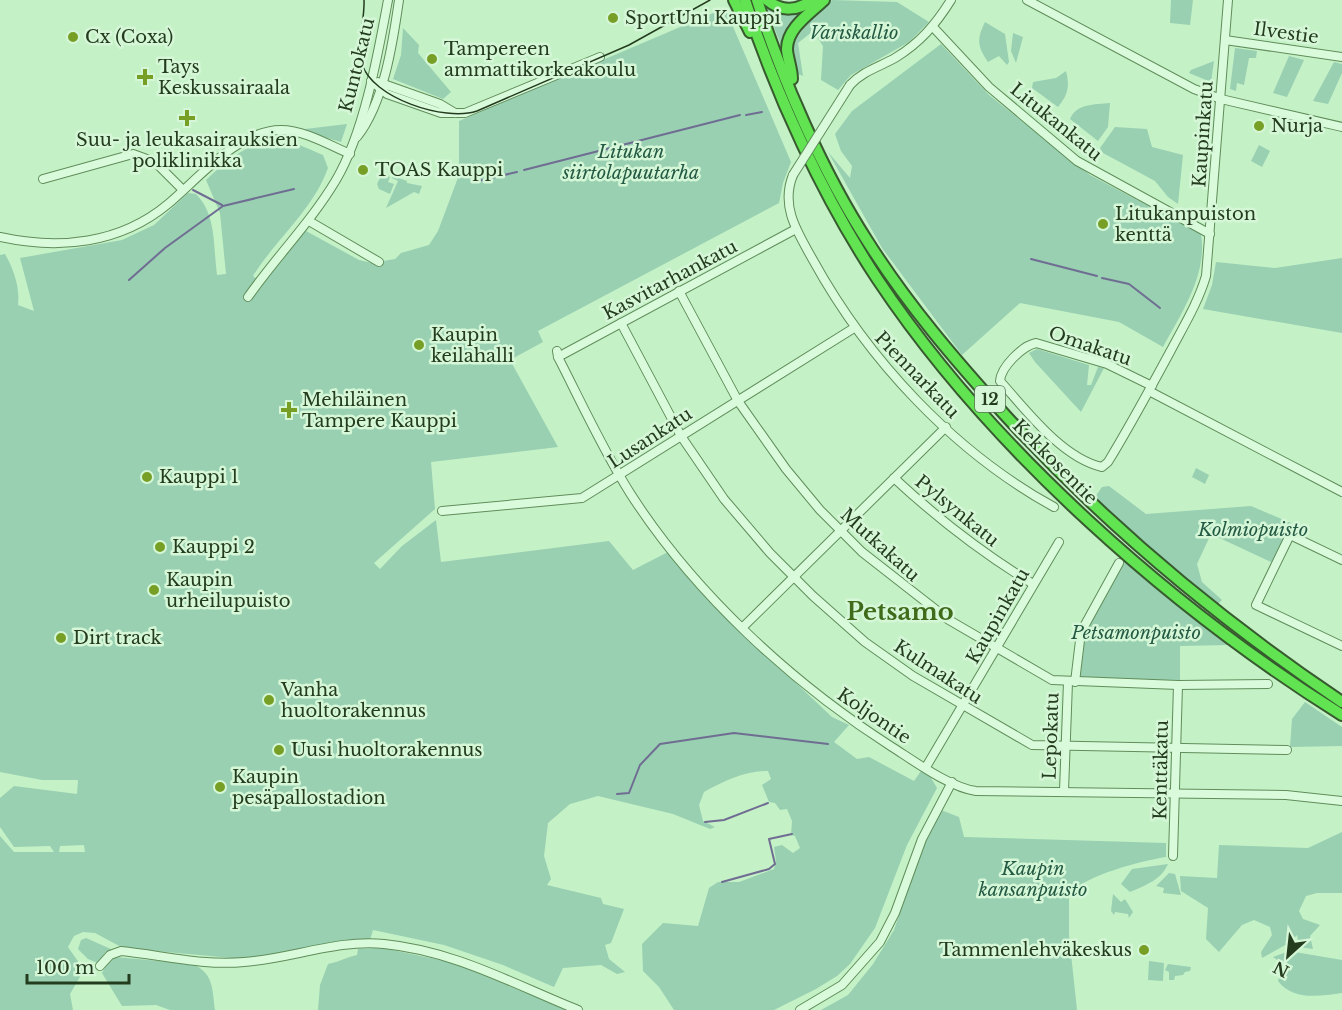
<svg xmlns="http://www.w3.org/2000/svg" width="1342" height="1010" viewBox="0 0 1342 1010" font-family="'Libre Baskerville',serif">
  <style>
    .green { fill: #98d0b1; fill-rule: evenodd }
    .lines { fill: none; stroke-linecap: round; stroke-linejoin: round }
    .stream { stroke: #706d93; stroke-width: 2 }
    .minor-casing { stroke: #608d5a; stroke-width: 10 }
    .highway-casing { stroke: #375b2e; stroke-width: 14 }
    .minor { stroke: #d9fbdb; stroke-width: 8 }
    .highway { stroke: #61e352; stroke-width: 10 }
    .tram { stroke: #243c1e; stroke-width: 1.5 }
    .minor-bridge-casing { stroke: #608d5a; stroke-width: 10; stroke-linecap: butt }
    .minor-bridge { stroke: #d9fbdb; stroke-width: 8 }
    .poi-dot { fill: #779f26; stroke: #d5f7d7; stroke-width: 2 }
    .labels { text-anchor: middle; dominant-baseline: central; stroke-width: 5; stroke-linejoin: round; paint-order: stroke }
    .shield { fill: #d5f7d7; stroke: #597456; stroke-width: 1.5 }
    .shield-label { font-size: 16px; font-weight: bold; fill: #243c1e }
    .poi-label { font-size: 18px; fill: #243c1e; stroke: #d5f7d7; text-anchor: start }
    .park-label { font-size: 18px; font-style: italic; fill: #245a44; stroke: #d5f7d7 }
    .street-label { font-size: 18px; fill: #243c1e; stroke: #d5f7d7 }
    .district-label { font-size: 24px; font-weight: bold; fill: #3f6b1b; stroke: #d5f7d7 }
  </style>
  <rect width="100%" height="100%" fill="#c5f1c7"/>
  <g class="green">
    <path d="M832 0 897 2 929 22 909 42 851 75 838 90 821 80 823 46 813 31 798 43 803 76 798 74 793 44 805 26Z"/>
    <path d="M1171 0H1193L1190 25 1170 23Z"/>
    <path d="M809 6 781 45 767 10Z"/>
    <path d="M725 8 791 162 783 183 779 203 538 331 543 342 510 360 558 447 431 462 435 509 374 563 380 569 402 546 436 520 441 562 609 541 633 570 668 552 730 621 832 717 849 725 834 742 857 759 869 757 914 781 921 771 930 776 937 788 907 845 875 928 850 964 837 976 816 989 774 1010H674L659 987 643 971 642 944 663 923 698 926 709 888 718 882H739L774 869 776 861 774 847 782 845 793 853 800 848 795 836 791 835 792 821 787 809 780 810 775 803 769 802 762 785 771 779 768 771C745 771 724 781 704 792L699 805 703 821 715 827 710 829 673 814 598 796 570 804 548 823 544 856 551 879 547 885 601 898 603 904 624 909 611 943 605 945 609 959 625 972 617 974 601 965 563 968 554 987 503 965 444 945 373 930 370 940 242 959 123 948 95 933 83 932 74 936 68 947 84 970 70 994 73 1010H0V836L14 852H54L50 846 14 847 0 827V798L14 786 77 794 78 780H42L0 772V255L5 254C14 270 20 287 18 305L34 311 20 258 122 240 154 225 188 193 196 194C217 215 213 247 217 275L226 274 220 213 206 180C225 162 255 136 283 140 296 142 310 150 323 155L328 168C313 210 276 239 253 276L263 284 306 231 359 260 372 263 395 259 401 253 429 245 438 231 459 175V121ZM84 845 85 852H59L60 846Z"/>
    <path d="M985 22 1005 34 1009 62 1007 65 999 56 988 62C978 47 976 40 985 22Z"/>
    <path d="M403 28 419 45 418 53 451 92 443 99 393 79 401 55Z"/>
    <path d="M1013 33 1023 37 1016 63 1011 51Z"/>
    <path d="M941 44 989 95 1090 175 1201 234C1208 274 1181 314 1163 347L1119 322 1020 303 962 355 882 248 828 152 850 178 852 166 841 151 835 134 852 111Z"/>
    <path d="M1235 48 1257 51 1256 58H1249L1244 85 1237 83 1236 91 1230 89Z"/>
    <path d="M1289 56 1304 60 1287 97 1273 93Z"/>
    <path d="M1214 61 1211 82 1189 73 1191 70Z"/>
    <path d="M1334 62 1342 64V73L1328 104 1313 101Z"/>
    <path d="M1066 71C1070 86 1068 95 1058 107L1032 88 1033 82 1056 78Z"/>
    <path d="M1110 103 1108 127 1098 141 1070 119C1077 103 1094 105 1110 103Z"/>
    <path d="M347 124 341 142 304 131 305 129Z"/>
    <path d="M1115 127 1147 129 1152 147 1183 155 1178 204 1168 197 1155 181 1103 153 1100 148Z"/>
    <path d="M1259 145 1270 151 1262 167 1251 161Z"/>
    <path d="M382 174 390 177 388 182 394 184 390 194 379 189 377 184Z"/>
    <path d="M393 176 407 181V183L422 186 419 194 414 192 386 208 398 181 392 178Z"/>
    <path d="M1342 258V333L1203 309 1212 285 1216 262 1275 268Z"/>
    <path d="M1037 349 1089 365 1087 385H1091L1098 367 1104 368 1081 412 1035 362 1029 353Z"/>
    <path d="M1196 468 1209 475 1205 484 1192 477Z"/>
    <path d="M1109 486 1146 514 1251 506 1291 523 1273 563 1211 534 1197 564 1202 582 1222 600 1217 605 1093 500 1102 487Z"/>
    <path d="M1123 561 1228 645 1180 646V680L1077 679 1084 633Z"/>
    <path d="M1305 702 1342 727V746L1290 747 1292 719Z"/>
    <path d="M941 810 959 817 964 837 1166 843V857C1141 861 1086 875 1069 894V935L1077 1010H821L848 995 873 964 894 930 924 842Z"/>
    <path d="M1342 832V893H1317L1306 896 1299 911 1303 919 1320 925 1310 936 1313 949 1290 946 1298 940 1297 935 1289 943 1262 958 1261 952 1272 935 1270 927 1254 920 1242 925 1219 952 1206 939 1208 908 1181 891 1180 876 1217 878 1219 845 1308 848Z"/>
    <path d="M1168 864C1161 880 1146 885 1130 892L1121 884 1132 869Z"/>
    <path d="M1169 873 1175 874 1181 895 1163 893 1164 888 1156 886Z"/>
    <path d="M1113 894 1121 902 1125 899 1133 912 1129 918 1128 914 1115 912 1114 915 1111 911Z"/>
    <path d="M86 938 113 950 105 953 98 963 88 959 78 949 81 940Z"/>
    <path d="M383 948 454 963 567 1010H318L320 985 328 964C340 962 346 957 357 955L358 949Z"/>
    <path d="M1289 951 1342 960V993C1320 996 1293 1001 1278 981L1283 964 1273 957Z"/>
    <path d="M115 957 193 964C214 974 212 989 215 1010H170L156 1005 122 1006 102 973 107 964Z"/>
    <path d="M1149 961 1164 963 1163 981 1148 980Z"/>
    <path d="M1168 964 1191 967 1190 971 1185 972 1183 975 1175 976 1174 980H1169V972L1165 970Z"/>
  </g>
  <g class="lines">
    <g class="stream">
      <path d="M746 115 762 112"/>
      <path d="M524 170 740 115"/>
      <path d="M478 181 517 172"/>
      <path d="M193 190 222 205"/>
      <path d="M1031 259 1097 276"/>
      <path d="M1102 278 1129 284 1160 308"/>
      <path d="M129 280 165 248 223 206 294 189"/>
      <path d="M617 794 629 793 640 765 660 744 734 733 828 744"/>
      <path d="M705 822 724 820 768 803"/>
      <path d="M722 882 769 869 775 864 769 839 792 834"/>
    </g>
    <g class="minor-casing">
      <g id="minor">
        <path d="M1027 0 1194 89 1221 99 1342 127"/>
        <path d="M933 27 989 87 1077 161 1210 234"/>
        <path d="M1225 40 1342 57"/>
        <path d="M371 81 387 94 441 113H465L600 57"/>
        <path d="M378 82 440 104 455 113"/>
        <path d="M850 85C863 71 879 67 895 58 920 43 936 24 951 0"/>
        <path d="M357 137C384 103 393 42 399 0"/>
        <path d="M793 175C780 207 798 233 813 260 868 360 954 452 1054 507"/>
        <path d="M43 179 133 154 155 162 183 190"/>
        <path d="M309 221 379 262"/>
        <path d="M0 237C59 250 120 244 168 204 198 179 238 130 281 130 304 130 329 145 350 154"/>
        <path d="M679 291 738 401 786 469 820 510 862 552 949 620 1052 680 1178 685 1268 684"/>
        <path d="M248 297C276 257 311 222 336 180 364 133 378 54 388 0"/>
        <path d="M621 323 681 436 724 499 770 553 813 596 865 642 913 676 1032 745 1287 750"/>
        <path d="M557 351 558 357C581 402 603 450 630 493 694 593 792 683 892 747 914 761 951 788 976 791L1286 795 1342 801"/>
        <path d="M558 357 796 229"/>
        <path d="M1152 386 1107 364 1036 343C1022 346 1001 367 1000 381 1026 410 1062 458 1102 467L1108 462C1130 426 1150 389 1170 352 1183 327 1198 303 1206 276L1228 0"/>
        <path d="M1149 391 1342 492"/>
        <path d="M894 478C938 519 982 553 1033 584"/>
        <path d="M442 511 582 498 854 328"/>
        <path d="M1342 560 1290 535 1256 605 1342 646"/>
        <path d="M743 627 946 427"/>
        <path d="M1075 682 1081 632 1119 563"/>
        <path d="M926 767 1059 542"/>
        <path d="M1064 791 1068 682"/>
        <path d="M1173 856 1178 685"/>
        <path d="M100 966 110 955 121 951C161 955 204 966 244 962 290 959 338 939 384 944 455 951 513 984 578 1010"/>
        <path d="M800 1010 842 985 880 942 895 913 922 839 952 782"/>
      </g>
    </g>
    <g class="highway-casing">
      <g id="highway">
        <path d="M734 0 750 32"/>
        <path d="M745 0C776 95 823 197 878 280 990 448 1171 608 1342 715"/>
        <path d="M757 0C782 79 823 173 868 242 908 305 955 360 1005 415 1107 526 1217 618 1342 702"/>
        <path d="M767 0C781 12 798 11 812 0"/>
        <path d="M792 79C792 69 788 60 787 50 786 29 810 13 824 0"/>
      </g>
    </g>
    <use href="#minor" class="minor"/>
    <use href="#highway" class="highway"/>
    <path class="tram" d="M364 0C365 21 356 44 362 64 372 98 445 122 477 111L629 45 710 0"/>
    <g class="minor-bridge-casing">
      <path id="minor-bridge" d="M793 175 850 85"/>
    </g>
    <use href="#minor-bridge" class="minor-bridge"/>
  </g>
  <g class="poi-dot">
    <circle cx="613" cy="18" r="6"/>
    <circle cx="73" cy="37" r="6"/>
    <circle cx="432" cy="59" r="6"/>
    <path d="M142 68h6v6h6v6h-6v6h-6v-6h-6v-6h6z"/>
    <path d="M184 109h6v6h6v6h-6v6h-6v-6h-6v-6h6z"/>
    <circle cx="1259" cy="126" r="6"/>
    <circle cx="363" cy="170" r="6"/>
    <circle cx="1103" cy="224" r="6"/>
    <circle cx="419" cy="345" r="6"/>
    <path d="M286 401h6v6h6v6h-6v6h-6v-6h-6v-6h6z"/>
    <circle cx="147" cy="477" r="6"/>
    <circle cx="160" cy="547" r="6"/>
    <circle cx="154" cy="590" r="6"/>
    <circle cx="61" cy="638" r="6"/>
    <circle cx="269" cy="700" r="6"/>
    <circle cx="279" cy="750" r="6"/>
    <circle cx="220" cy="787" r="6"/>
    <circle cx="1144" cy="950" r="6"/>
  </g>
  <g class="labels">
    <rect class="shield" x="975" y="386" width="30" height="26" rx="4.5"/>
    <g class="shield-label">
      <text x="990" y="399">12</text>
    </g>
    <g class="poi-label">
      <text x="625" y="18">SportUni Kauppi</text>
      <text x="85" y="37">Cx (Coxa)</text>
      <text x="444" y="49">Tampereen<tspan x="444" dy="21">ammattikorkeakoulu</tspan></text>
      <text x="158" y="67">Tays<tspan x="158" dy="21">Keskussairaala</tspan></text>
      <text x="1271" y="126">Nurja</text>
      <text x="187" y="140" text-anchor="middle">Suu- ja leukasairauksien<tspan x="187" dy="21">poliklinikka</tspan></text>
      <text x="375" y="170">TOAS Kauppi</text>
      <text x="1115" y="214">Litukanpuiston<tspan x="1115" dy="21">kenttä</tspan></text>
      <text x="431" y="335">Kaupin<tspan x="431" dy="21">keilahalli</tspan></text>
      <text x="302" y="400">Mehiläinen<tspan x="302" dy="21">Tampere Kauppi</tspan></text>
      <text x="159" y="477">Kauppi 1</text>
      <text x="172" y="547">Kauppi 2</text>
      <text x="166" y="580">Kaupin<tspan x="166" dy="21">urheilupuisto</tspan></text>
      <text x="73" y="638">Dirt track</text>
      <text x="281" y="690">Vanha<tspan x="281" dy="21">huoltorakennus</tspan></text>
      <text x="291" y="750">Uusi huoltorakennus</text>
      <text x="232" y="777">Kaupin<tspan x="232" dy="21">pesäpallostadion</tspan></text>
      <text x="1132" y="950" text-anchor="end">Tammenlehväkeskus</text>
    </g>
    <g class="park-label">
      <text x="854" y="33">Variskallio</text>
      <text x="631" y="152">Litukan<tspan x="631" dy="21">siirtolapuutarha</tspan></text>
      <text x="1253" y="530">Kolmiopuisto</text>
      <text x="1136" y="633">Petsamonpuisto</text>
      <text x="1033" y="869">Kaupin<tspan x="1033" dy="21">kansanpuisto</tspan></text>
    </g>
    <g class="street-label">
      <text transform="translate(1286 33) rotate(8)">Ilvestie</text>
      <text transform="translate(357 65) rotate(-76)">Kuntokatu</text>
      <text transform="translate(1056 122) rotate(39)">Litukankatu</text>
      <text transform="translate(1203 134) rotate(-86)">Kaupinkatu</text>
      <text transform="translate(670 280) rotate(-28)">Kasvitarhankatu</text>
      <text transform="translate(1090 346) rotate(19)">Omakatu</text>
      <text transform="translate(917 375) rotate(46)">Piennarkatu</text>
      <text transform="translate(650 438) rotate(-33)">Lusankatu</text>
      <text transform="translate(1055 462) rotate(45)">Kekkosentie</text>
      <text transform="translate(957 511) rotate(39)">Pylsynkatu</text>
      <text transform="translate(880 545) rotate(42)">Mutkakatu</text>
      <text transform="translate(998 616) rotate(-60)">Kaupinkatu</text>
      <text transform="translate(938 672) rotate(33)">Kulmakatu</text>
      <text transform="translate(874 716) rotate(34)">Koljontie</text>
      <text transform="translate(1051 736) rotate(-88)">Lepokatu</text>
      <text transform="translate(1161 770) rotate(-89)">Kenttäkatu</text>
    </g>
    <g class="district-label">
      <text x="900" y="611">Petsamo</text>
    </g>
  </g>
  <g transform="translate(1288 956) rotate(207)" stroke="#d5f7d7" stroke-width="4.5" paint-order="stroke">
  <path d="M0-4.5L10 22L0 15L-10 22Z" fill="#243c1e"/>
  <text y="-9" font-size="16" font-weight="bold" text-anchor="middle" fill="#243c1e">N</text>
  </g>
  <path d="M27 974v9h102v-9" fill="none" stroke="#243c1e" stroke-width="3"/>
  <text x="36" y="974" font-size="18" fill="#243c1e" stroke="#d5f7d7" stroke-width="4.5" paint-order="stroke">100 m</text>
</svg>
